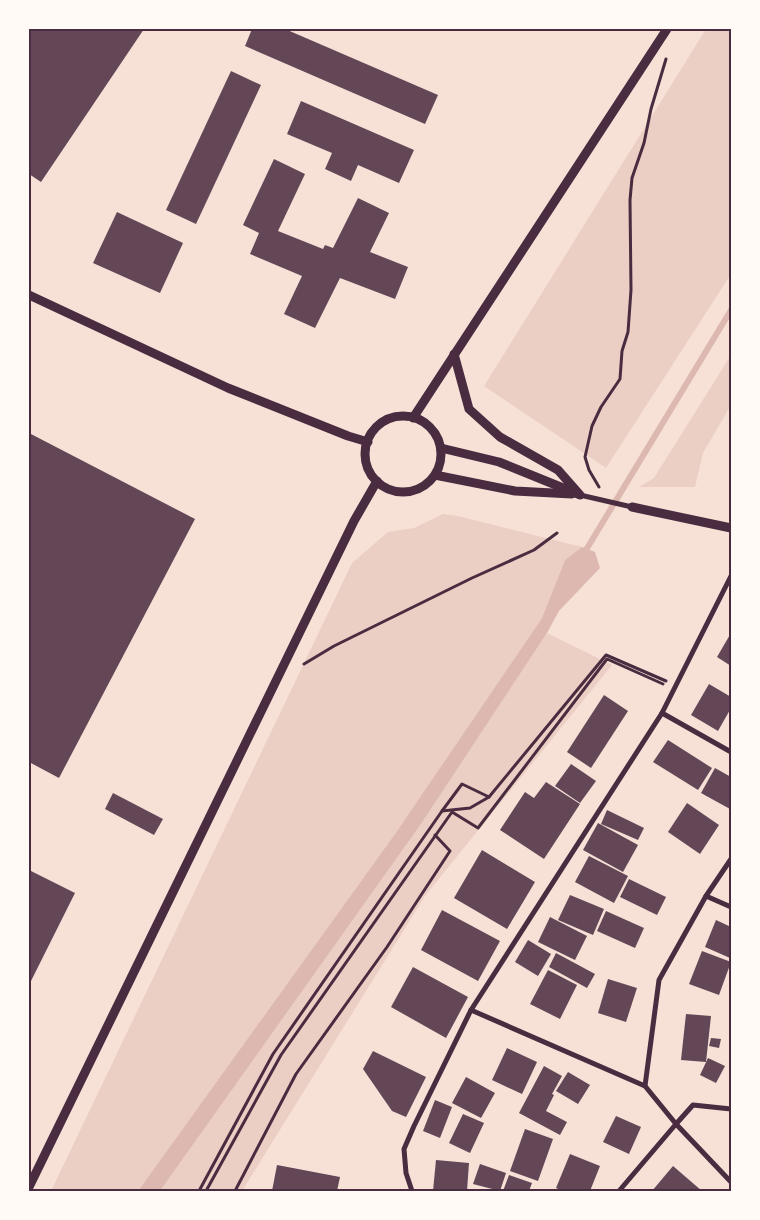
<svg xmlns="http://www.w3.org/2000/svg" width="760" height="1220" viewBox="0 0 760 1220" font-family="Raleway,sans-serif">
  <style>
    .green { fill: #ebcfc5 }
    .water { fill: #dcb8b0 }
    .lines { fill: none; stroke-linecap: round; stroke-linejoin: round }
    .stream { stroke: #dcb8b0; stroke-width: 6 }
    .building { fill: #644757 }
    .path { stroke: #4a2c40; stroke-width: 3 }
    .minor { stroke: #4a2c40; stroke-width: 5 }
    .tertiary { stroke: #4a2c40; stroke-width: 9 }
    .neatline { fill: none; stroke: #4a2c40; stroke-width: 2 }
  </style>
  <rect width="100%" height="100%" fill="#f7e1d7"/>
  <g class="green">
    <path d="M706 29H731V274L606 468 484 386Z"/>
    <path d="M731 355V405L703 453 695 487H639L654 478Z"/>
    <path d="M443 514 458 516 582 547 565 560 542 618 395 834 138 1191H51L352 563 388 532 414 528Z"/>
    <path d="M547 633 612 665 425 896 242 1191H160L421 824Z"/>
  </g>
  <path class="water" d="M582 547 595 552 600 568 559 611 547 633 421 824 160 1191H138L395 834 542 618 565 560Z"/>
  <g class="lines">
    <path class="stream" d="M583 555 731 310"/>
  </g>
  <g class="building">
    <path d="M29 29H144L41 182 29 174Z"/>
    <path d="M252 29H285L438 95 425 124 245 46Z"/>
    <path d="M231 71 261 85 196 224 166 210Z"/>
    <path d="M301 101 414 150 399 183 358 165 351 181 325 169 332 153 287 134Z"/>
    <path d="M274 159 305 174 278 231 323 249 325 245 333 248 358 198 389 213 370 252 408 267 395 299 340 278 315 328 284 314 302 276 250 254 259 233 243 225Z"/>
    <path d="M117 212 183 243 160 293 93 263Z"/>
    <path d="M29 433 195 519 59 778 29 762Z"/>
    <path d="M731 633V666L717 657Z"/>
    <path d="M709 684 731 697V708L718 731 691 715Z"/>
    <path d="M604 695 628 711 591 768 567 752Z"/>
    <path d="M668 740 712 768 698 790 653 762Z"/>
    <path d="M571 764 596 781 580 803 555 786Z"/>
    <path d="M715 768 731 777V807L730 809 701 793Z"/>
    <path d="M546 782 580 804 544 859 500 830 525 792 534 798Z"/>
    <path d="M113 793 163 819 154 835 105 809Z"/>
    <path d="M687 803 719 825 700 854 668 832Z"/>
    <path d="M607 810 644 828 638 840 601 824Z"/>
    <path d="M598 823 638 845 623 872 583 850Z"/>
    <path d="M482 850 535 882 507 929 454 898Z"/>
    <path d="M589 856 628 876 614 903 575 882Z"/>
    <path d="M29 870 75 893 29 985Z"/>
    <path d="M629 879 666 897 657 915 620 897Z"/>
    <path d="M570 895 604 909 593 935 558 920Z"/>
    <path d="M442 910 500 941 478 981 421 950Z"/>
    <path d="M606 911 644 928 635 948 597 931Z"/>
    <path d="M550 917 587 936 575 960 538 942Z"/>
    <path d="M716 920 731 927 730 958 705 947Z"/>
    <path d="M528 940 551 954 538 976 515 962Z"/>
    <path d="M702 951 731 962 719 995 689 984Z"/>
    <path d="M556 953 595 974 587 988 549 967Z"/>
    <path d="M413 967 468 997 446 1038 391 1007Z"/>
    <path d="M548 970 577 985 560 1019 530 1004Z"/>
    <path d="M608 979 637 988 626 1022 598 1013Z"/>
    <path d="M686 1014 711 1016 706 1062 681 1060Z"/>
    <path d="M711 1038 721 1039 719 1048 709 1046Z"/>
    <path d="M507 1048 537 1062 522 1094 492 1080Z"/>
    <path d="M373 1051 426 1077 406 1117 392 1111 363 1069Z"/>
    <path d="M708 1058 725 1066 716 1083 700 1075Z"/>
    <path d="M544 1066 562 1076 552 1094 554 1095 546 1111 567 1122 560 1135 519 1113Z"/>
    <path d="M568 1072 590 1085 578 1104 556 1091Z"/>
    <path d="M466 1077 495 1093 481 1118 452 1103Z"/>
    <path d="M435 1100 452 1107 440 1138 423 1131Z"/>
    <path d="M463 1114 484 1123 470 1153 449 1143Z"/>
    <path d="M616 1116 641 1127 629 1154 603 1142Z"/>
    <path d="M525 1129 553 1139 538 1181 510 1171Z"/>
    <path d="M570 1154 600 1166 590 1191H563L556 1188Z"/>
    <path d="M436 1160 469 1163 467 1191H433Z"/>
    <path d="M480 1164 506 1173 500 1191 473 1184Z"/>
    <path d="M277 1165 340 1177 337 1191H272Z"/>
    <path d="M673 1166 702 1191H652Z"/>
    <path d="M509 1175 532 1183 529 1191H503Z"/>
  </g>
  <g class="lines">
    <g class="path">
      <path d="M599 487 589 470 585 457 592 426 601 407 620 379 622 351 628 332 631 290 630 200 632 178 644 143 651 109 666 59"/>
      <path d="M304 664 334 646 472 578 534 550 557 533"/>
      <path d="M442 811 462 784 489 797"/>
      <path d="M199 1191 273 1054 442 811 470 808 489 797 606 655 666 681"/>
      <path d="M206 1191 281 1055 452 812 478 828 607 659 663 684"/>
      <path d="M235 1191 296 1074 387 947 450 851 435 835"/>
    </g>
    <g class="minor">
      <path d="M580 495 632 507"/>
      <path d="M662 713 731 752"/>
      <path d="M706 896 731 907"/>
      <path d="M471 1010 645 1086 676 1124 731 1182"/>
      <path d="M645 1086 659 980 706 896 731 859"/>
      <path d="M412 1191 406 1173 404 1149 414 1126 471 1010 662 713 731 576"/>
      <path d="M619 1191 676 1124 693 1105 731 1109"/>
    </g>
    <g class="tertiary">
      <path d="M29 295 228 388 348 436 368 442"/>
      <path d="M454 354 469 409 500 437 558 470 580 495"/>
      <circle cx="403" cy="454" r="38"/>
      <path d="M413 418 667 29"/>
      <path d="M441 448 499 462 578 494"/>
      <path d="M435 475 515 491 572 494"/>
      <path d="M632 507 731 528"/>
      <path d="M29 1187 354 521 377 481"/>
    </g>
  </g>
  <rect width="760" height="1220" fill="none" stroke="#fffaf5" stroke-width="60"/>
  <rect x="30" y="30" width="700" height="1160" class="neatline"/>
</svg>
